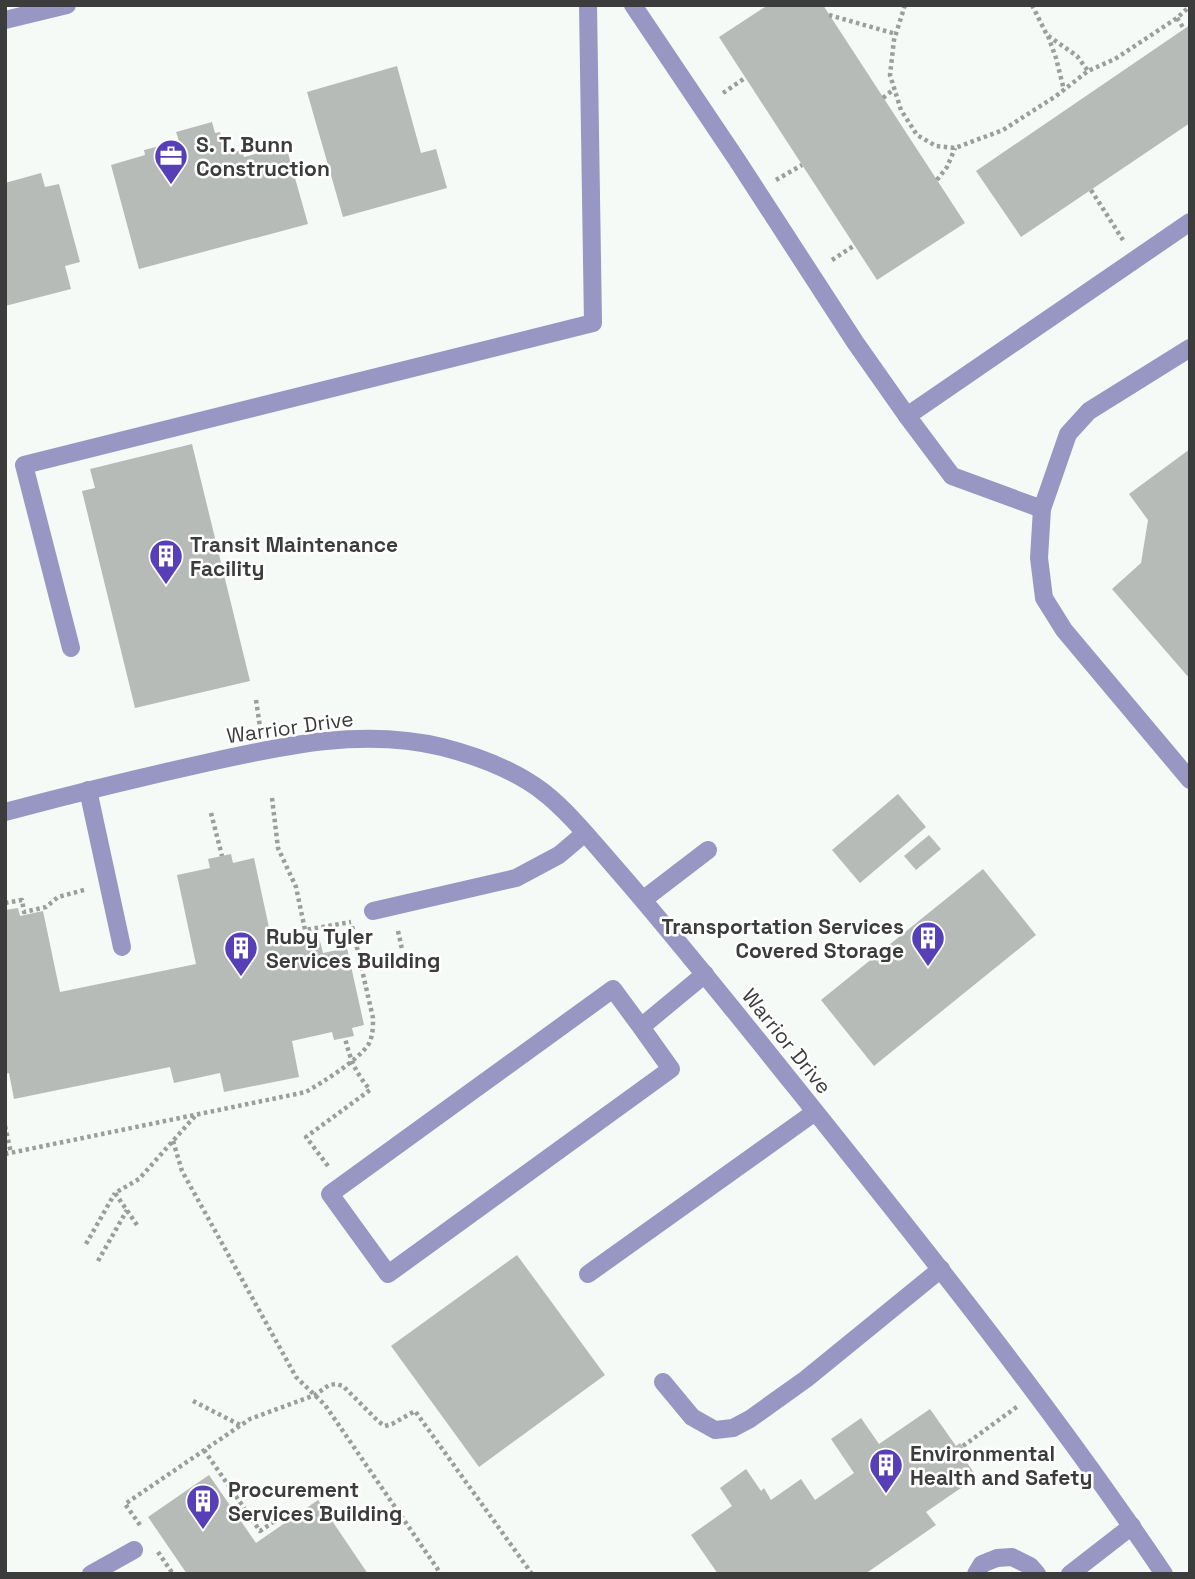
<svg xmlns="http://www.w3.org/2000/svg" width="1195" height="1579" viewBox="0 0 1195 1579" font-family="'Space Grotesk',sans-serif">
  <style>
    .building { fill: #b6bbb8 }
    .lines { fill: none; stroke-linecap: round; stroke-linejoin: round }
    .path { stroke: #9b9e9b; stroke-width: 4.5; stroke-dasharray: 3.5 3.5; stroke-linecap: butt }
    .minor { stroke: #9896c2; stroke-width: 18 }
    .labels { text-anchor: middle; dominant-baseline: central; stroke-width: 5; stroke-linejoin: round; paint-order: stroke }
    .poi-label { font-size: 21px; font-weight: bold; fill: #3b3c3b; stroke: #fff; text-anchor: start }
    .street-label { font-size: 21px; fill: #3b3c3b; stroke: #fff }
  </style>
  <rect width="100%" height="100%" fill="#f5faf6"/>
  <g class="building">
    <path d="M768 5H823L965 223 877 280 719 37Z"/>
    <path d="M1190 25V123L1021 237 976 171Z"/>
    <path d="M397 66 421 153 436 149 447 188 343 217 307 92Z"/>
    <path d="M212 122 215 133 220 132 226 154 242 150 244 157 259 153 258 146 284 139 308 224 139 269 111 165 145 155 144 150 179 141 176 132Z"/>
    <path d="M41 173 45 187 59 184 80 262 65 266 71 289 5 306V183Z"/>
    <path d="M192 444 250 681 135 708 82 491 95 488 90 469Z"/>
    <path d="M1190 449V679L1112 589 1141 563 1148 520 1129 494Z"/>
    <path d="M898 794 926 827 860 883 832 850Z"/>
    <path d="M929 835 941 849 916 870 904 856Z"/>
    <path d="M231 854 233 863 254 858 273 946 319 937 323 953 347 948 364 1025 352 1028 354 1036 334 1040 332 1032 292 1041 299 1077 224 1092 220 1073 174 1083 170 1067 14 1099 9 1073 5 1074V910L18 908 20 916 43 911 60 992 196 964 177 875 210 868 208 859Z"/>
    <path d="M983 869 1036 935 874 1066 821 1000Z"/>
    <path d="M517 1255 605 1375 479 1467 391 1346Z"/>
    <path d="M930 1409 956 1446 960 1443 968 1454 963 1457 977 1477 926 1512 936 1525 865 1574H718L691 1535 732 1506 720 1488 746 1469 761 1491 764 1488 771 1500 801 1479 815 1500 854 1473 831 1439 861 1418 879 1444Z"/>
    <path d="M209 1475 256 1543 318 1500 368 1574H187L148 1517Z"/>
  </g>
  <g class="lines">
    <g class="path">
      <path d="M905 5 894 40 890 75 901 110 917 135 936 146 955 148 1003 130 1056 96 1088 71 1115 59 1177 18 1190 6"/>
      <path d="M1032 5 1047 35 1077 56 1088 71"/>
      <path d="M829 15 896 34"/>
      <path d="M1177 18 1184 29"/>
      <path d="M1048 36 1056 58 1064 90"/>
      <path d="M723 93 745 78"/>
      <path d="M883 98 894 89"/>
      <path d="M776 180 802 165"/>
      <path d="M937 180 947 167 955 148"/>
      <path d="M1091 190 1123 240"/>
      <path d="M832 260 855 245"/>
      <path d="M256 700 260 727"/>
      <path d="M272 798 278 848 296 887 305 930 351 922"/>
      <path d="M211 813 222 856"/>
      <path d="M5 903 22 900 24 912 46 907 58 897 84 890"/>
      <path d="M398 931 402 949"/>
      <path d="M5 1126 11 1153"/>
      <path d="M173 1141 182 1171 296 1377 325 1405 441 1574"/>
      <path d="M5 1154 306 1092C324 1081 356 1062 368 1045 373 1037 373 1027 373 1018L352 926"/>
      <path d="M328 1166 306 1137 370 1090C355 1071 351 1062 345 1038"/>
      <path d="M137 1225 115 1193 139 1179 196 1115"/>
      <path d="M86 1244 115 1193"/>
      <path d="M98 1261 127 1210"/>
      <path d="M193 1401 240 1425"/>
      <path d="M963 1446 1018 1406"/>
      <path d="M204 1450 260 1531 285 1514 289 1520"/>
      <path d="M140 1525 125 1504 250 1419 315 1395 329 1385 336 1384 343 1386 379 1422 385 1426 392 1424 415 1411 532 1574"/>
      <path d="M158 1552 173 1574"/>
    </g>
    <g class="minor">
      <path d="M633 5 737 160 855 342 907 416 1190 222"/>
      <path d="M5 20 67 5"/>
      <path d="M1190 348 1089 411 1068 434 1042 509 1039 558 1044 598 1064 630 1190 780"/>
      <path d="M907 416 952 476 1042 509"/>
      <path d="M71 648 24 465 593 323 588 5"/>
      <path d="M88 790 122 947"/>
      <path d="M5 812C73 794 142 777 210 762 286 745 365 728 442 747 477 756 513 769 542 791 568 811 591 840 612 864 662 921 709 980 757 1039 897 1214 1039 1388 1164 1574"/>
      <path d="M644 899 708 850"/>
      <path d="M373 911 516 878 559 855 585 833"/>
      <path d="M641 1027 671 1069 388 1274 330 1194 613 989 641 1027 705 974"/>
      <path d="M588 1274 815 1112"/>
      <path d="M663 1382 692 1417 715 1430 733 1428 750 1419 806 1379 941 1269"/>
      <path d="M91 1574 134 1550"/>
      <path d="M976 1574 982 1564 997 1558 1012 1557 1030 1566 1037 1574"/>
      <path d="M1070 1574 1132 1526"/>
    </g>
  </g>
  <defs>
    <g id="office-pin" transform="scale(1.75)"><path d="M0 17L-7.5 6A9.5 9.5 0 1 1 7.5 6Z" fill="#573fb7" stroke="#fff"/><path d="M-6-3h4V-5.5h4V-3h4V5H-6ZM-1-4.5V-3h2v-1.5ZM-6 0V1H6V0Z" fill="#fff"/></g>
    <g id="building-pin" transform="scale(1.75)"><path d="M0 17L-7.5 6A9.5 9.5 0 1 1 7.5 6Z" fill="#573fb7" stroke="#fff"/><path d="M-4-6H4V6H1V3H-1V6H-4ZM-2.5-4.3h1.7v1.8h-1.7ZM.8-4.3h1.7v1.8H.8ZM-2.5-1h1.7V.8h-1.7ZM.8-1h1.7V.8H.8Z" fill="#fff"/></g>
  </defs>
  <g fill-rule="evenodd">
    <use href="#office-pin" x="171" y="156"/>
    <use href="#building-pin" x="166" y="556"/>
    <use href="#building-pin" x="928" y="938"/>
    <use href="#building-pin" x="241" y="948"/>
    <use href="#building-pin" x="886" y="1465"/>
    <use href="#building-pin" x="203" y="1501"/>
  </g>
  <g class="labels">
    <g class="poi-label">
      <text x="196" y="144">S. T. Bunn<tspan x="196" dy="24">Construction</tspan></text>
      <text x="190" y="544">Transit Maintenance<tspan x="190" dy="24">Facility</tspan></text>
      <text x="904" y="926" text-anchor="end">Transportation Services<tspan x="904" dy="24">Covered Storage</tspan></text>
      <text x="266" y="936">Ruby Tyler<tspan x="266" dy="24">Services Building</tspan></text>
      <text x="910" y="1453">Environmental<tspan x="910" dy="24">Health and Safety</tspan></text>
      <text x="228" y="1489">Procurement<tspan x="228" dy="24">Services Building</tspan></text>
    </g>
    <g class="street-label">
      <text transform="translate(290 727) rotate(-8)">Warrior Drive</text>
      <text transform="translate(787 1041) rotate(51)">Warrior Drive</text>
    </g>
  </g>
  <rect width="1195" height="1579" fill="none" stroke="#3b3c3b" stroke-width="14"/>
</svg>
